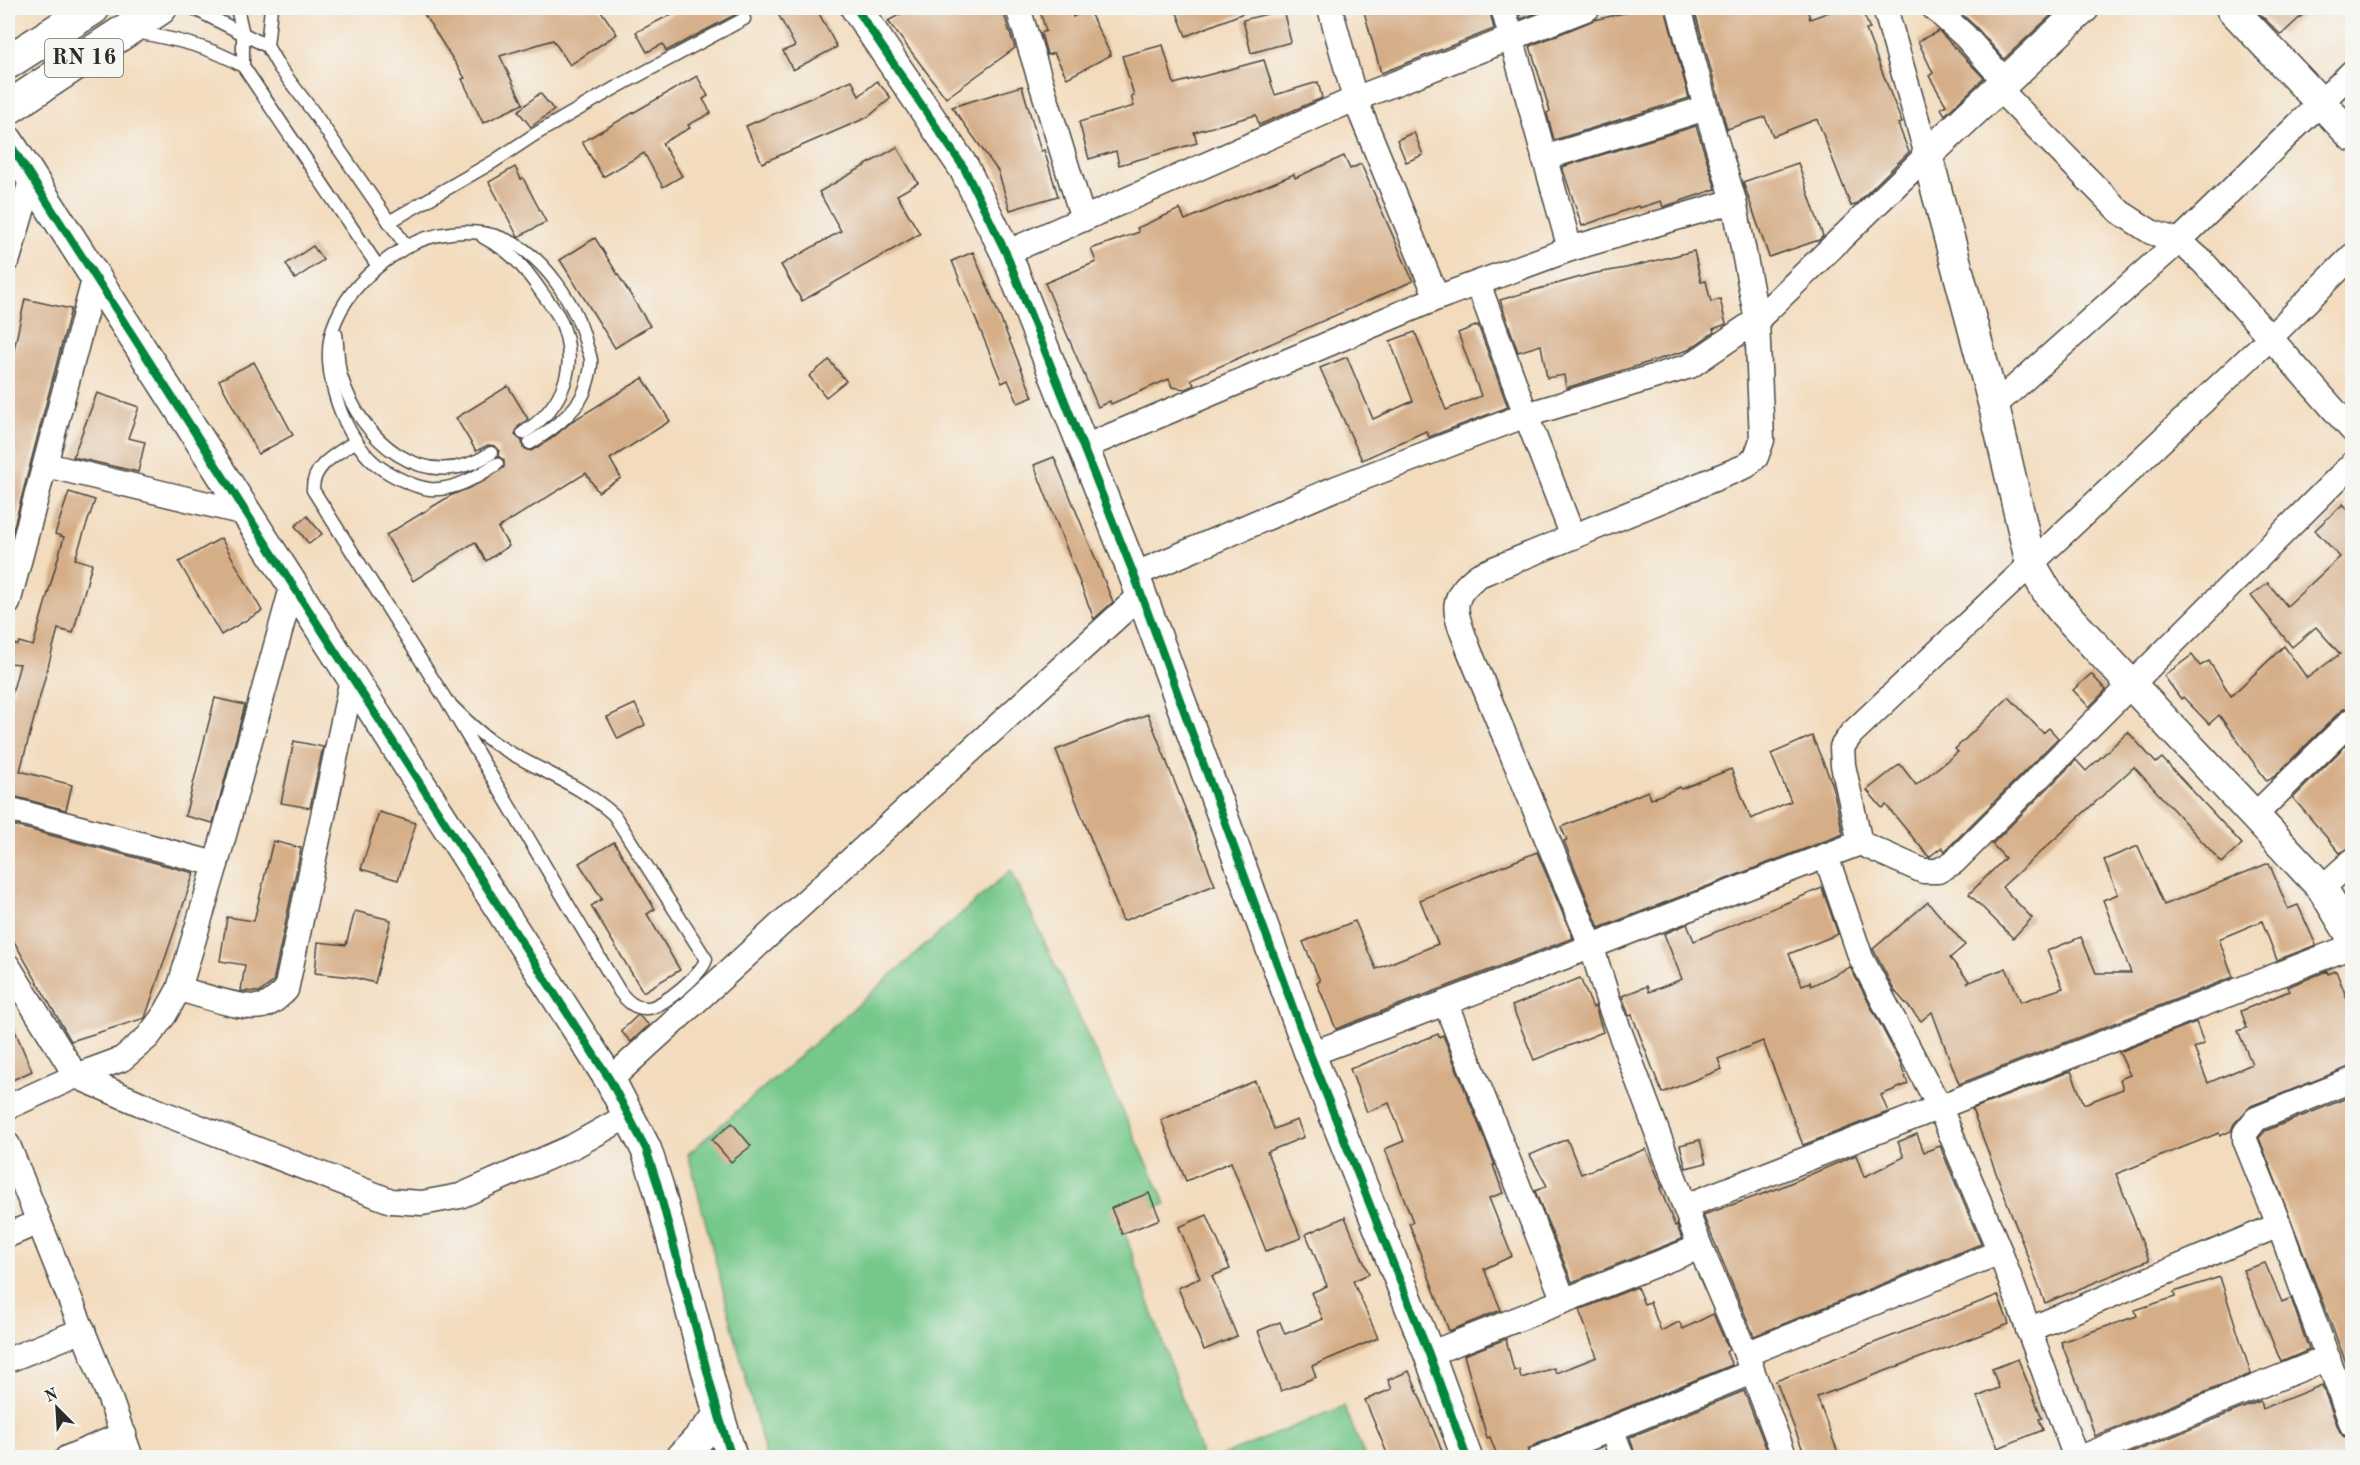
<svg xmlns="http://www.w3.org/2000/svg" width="2360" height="1465" viewBox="0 0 2360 1465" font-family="'Old Standard TT',serif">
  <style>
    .green { fill: #74c78a; stroke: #50795a; stroke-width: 1.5 }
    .building { fill: #d5ad87 }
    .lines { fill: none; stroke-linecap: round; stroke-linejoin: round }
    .service-casing { stroke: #494641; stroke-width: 15 }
    .minor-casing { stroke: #494641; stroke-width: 27 }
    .tertiary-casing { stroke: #494641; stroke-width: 33 }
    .primary-casing { stroke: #494641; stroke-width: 36 }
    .service { stroke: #fff; stroke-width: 12 }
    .minor { stroke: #fff; stroke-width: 24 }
    .tertiary { stroke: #fff; stroke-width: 30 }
    .primary { stroke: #fff; stroke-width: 33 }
    .cycleway-casing { stroke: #f6f6f2; stroke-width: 11 }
    .cycleway { stroke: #00873e; stroke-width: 8 }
    .labels { text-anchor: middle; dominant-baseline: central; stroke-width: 5; stroke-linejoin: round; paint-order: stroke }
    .shield { fill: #f6f6f2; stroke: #686867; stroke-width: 1.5 }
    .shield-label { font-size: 22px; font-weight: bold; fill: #2b2b2b }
  </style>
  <rect width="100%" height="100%" fill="#f6f6f2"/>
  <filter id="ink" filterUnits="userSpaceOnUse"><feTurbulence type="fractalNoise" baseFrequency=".0167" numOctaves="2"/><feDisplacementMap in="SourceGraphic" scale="12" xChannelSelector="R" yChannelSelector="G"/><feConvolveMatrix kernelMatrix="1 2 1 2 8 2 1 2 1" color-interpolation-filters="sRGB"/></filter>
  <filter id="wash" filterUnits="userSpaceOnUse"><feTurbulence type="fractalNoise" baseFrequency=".008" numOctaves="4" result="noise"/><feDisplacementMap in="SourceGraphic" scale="24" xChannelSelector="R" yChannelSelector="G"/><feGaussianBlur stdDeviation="1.35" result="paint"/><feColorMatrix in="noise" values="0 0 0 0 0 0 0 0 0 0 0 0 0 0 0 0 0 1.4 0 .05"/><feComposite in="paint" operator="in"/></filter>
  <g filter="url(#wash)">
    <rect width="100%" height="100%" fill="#f3dcbe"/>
    <g class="green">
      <path d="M1011 870 1166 1204 1122 1224 1202 1457H766L688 1154Z"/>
      <path d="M1344 1406 1365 1457H1219Z"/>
    </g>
    <g id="blocks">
      <g class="building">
        <path d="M420 8H599L617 34 570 65 553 40 500 56 523 104 483 123 462 79 465 78Z"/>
        <path d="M684 8H758L748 12H740L666 51 663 44 647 52 636 32Z"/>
        <path d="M775 8H816L837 47 793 70 783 51 795 46Z"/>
        <path d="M911 8H1002L1015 48 946 98 888 21Z"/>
        <path d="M1039 8H1070L1073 17 1088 9 1111 55 1067 78 1054 53 1047 55 1041 33 1046 31Z"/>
        <path d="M1175 8H1256L1186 36Z"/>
        <path d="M1363 8H1489L1494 29 1381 73Z"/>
        <path d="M1518 8H1550L1521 19Z"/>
        <path d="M1646 8H1665L1689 98 1554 140 1547 113 1550 111 1530 46 1594 20Z"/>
        <path d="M1694 8H1807L1810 19 1840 8H1861L1870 29 1866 30 1902 123 1898 124 1909 152 1855 205 1851 206 1817 119 1773 136 1765 117 1727 129Z"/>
        <path d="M1955 8H2059L2004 59 1976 27Z"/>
        <path d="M2254 8H2310L2281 35Z"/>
        <path d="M1283 10 1291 42 1251 53 1243 20Z"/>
        <path d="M1939 31 1984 78 1945 115 1941 108 1946 105 1929 76 1933 73 1918 41Z"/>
        <path d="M1163 45 1174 84 1264 60 1275 95 1318 82 1322 98 1259 125 1256 115 1194 132 1197 143 1119 165 1116 151 1089 159 1079 122 1134 106 1131 96 1134 95 1122 56Z"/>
        <path d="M697 76 708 96 703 99 711 113 688 125 690 128 662 143 682 176 663 187 644 153 603 177 582 142Z"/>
        <path d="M852 80 859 96 877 81 891 98 868 117 762 163 746 126Z"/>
        <path d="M1022 86 1041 151 1044 150 1058 196 1010 210 998 171 952 107Z"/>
        <path d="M540 93 554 110 531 127 518 111Z"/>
        <path d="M1696 126 1716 189 1663 207 1661 201 1639 208 1638 206 1582 226 1562 167Z"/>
        <path d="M1414 132 1423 155 1406 162 1397 140Z"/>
        <path d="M897 147 918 183 897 195 920 234 802 301 781 265 841 231 819 192Z"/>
        <path d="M1344 156 1350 169 1361 164 1413 281 1191 379 1194 385 1185 389 1172 387 1169 379 1111 404 1110 401 1098 407 1045 283 1096 262 1091 249 1139 232 1137 228 1180 209 1185 220 1294 174 1295 178Z"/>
        <path d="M1798 163 1823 236 1819 240 1769 257 1743 182Z"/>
        <path d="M515 167 521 179 523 178 546 222 518 237 489 182Z"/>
        <path d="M595 238 650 326 615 348 560 260Z"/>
        <path d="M313 246 323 260 295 279 286 264Z"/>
        <path d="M1694 251 1701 282 1706 281 1711 302 1720 299 1726 324 1713 329 1714 332 1688 350 1566 388 1564 375 1547 378 1541 345 1518 352 1500 300 1591 274 1626 268Z"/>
        <path d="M973 252 1033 397 1018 403 1008 380 1002 383 952 261Z"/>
        <path d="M25 299 71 309 8 549V377Z"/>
        <path d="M1478 325 1508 407 1429 437 1426 431 1362 460 1320 368 1347 357 1373 419 1413 401 1390 341 1415 332 1446 410 1481 396 1458 333Z"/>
        <path d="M829 360 846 381 826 397 809 376Z"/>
        <path d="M254 362 293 435 258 454 219 380Z"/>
        <path d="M643 378 670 421 610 459 621 478 598 492 586 473 498 528 509 546 486 561 475 542 413 581 386 535 450 496 486 480 504 467V460L498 456 499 450 495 446 488 445 476 451 456 418 508 386 528 419 518 427 515 435 522 441 523 448 531 451 551 439 574 420Z"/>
        <path d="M97 393 139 407 128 438 145 442 138 472 73 457Z"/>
        <path d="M1054 457 1113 602 1094 619 1034 465Z"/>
        <path d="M69 492 95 500 75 559 92 564 73 633 58 629 20 771 72 785 66 810 8 795V700L10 701 20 664 8 663V643L18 645 19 642 33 646 64 537 55 534Z"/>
        <path d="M2343 504 2352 514V571L2349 567 2352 571V706L2342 710 2275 776 2267 781 2219 715 2209 724 2183 697 2181 699 2164 676 2192 655 2200 666 2209 661 2231 696 2284 646 2307 678 2340 654 2316 627 2292 647 2251 596 2268 583 2287 606 2340 557 2315 530Z"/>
        <path d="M307 516 322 534 309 544 295 526Z"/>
        <path d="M221 538 262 611 221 635 179 562Z"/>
        <path d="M2091 674 2106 690 2089 707 2073 690Z"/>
        <path d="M2009 697 2043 733 2049 728 2058 738 1945 851 1942 847 1929 857 1886 805 1882 808 1867 790 1900 764 1916 785 1958 752 1955 749Z"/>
        <path d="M215 698 245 705 213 823 185 816Z"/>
        <path d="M635 704 645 725 618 739 607 717Z"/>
        <path d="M1148 714 1215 885 1123 921 1056 750Z"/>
        <path d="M2128 732 2156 763 2162 758 2242 844 2222 863 2134 767 2002 887 2032 918 2013 938 1969 894 2005 858 1992 844 2076 760 2086 771Z"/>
        <path d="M1812 736 1832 783 1843 834 1599 928 1564 841 1567 840 1561 827 1648 791 1651 799 1680 787 1681 789 1731 769 1751 819 1791 801 1771 754Z"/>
        <path d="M2352 739V847L2340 853 2293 798Z"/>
        <path d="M294 741 323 747 310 808 281 803Z"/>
        <path d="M379 812 416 823 398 880 361 869Z"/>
        <path d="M8 824 194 873 145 1018 71 1041 8 931Z"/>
        <path d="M273 841 301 848 300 854 273 982 260 992 241 991 245 965 220 961 227 917 254 921Z"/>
        <path d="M614 842 655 909 647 914 680 970 643 992 591 906 602 899 579 863Z"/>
        <path d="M2138 846 2164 905 2269 863 2288 909 2298 905 2316 945 2277 960 2262 921 2219 939 2233 977 1959 1084 1932 1012 1921 1021 1894 990 1873 949 1928 902 1965 945 1950 958 1969 981 1967 983 2006 968 2021 1002 2063 988 2047 951 2081 937 2096 973H2131L2103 900 2118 894 2104 860Z"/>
        <path d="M1537 852 1573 938 1336 1029 1317 983 1320 981 1303 942 1355 921 1376 969 1438 944 1420 900Z"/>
        <path d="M1822 888 1838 934 1789 954 1802 985 1810 982 1811 986 1850 967 1898 1058 1908 1084 1881 1095 1888 1112 1803 1145 1763 1041 1718 1059 1722 1069 1662 1093 1632 1015 1629 1016 1622 996 1647 986 1649 992 1682 979 1664 934 1687 924 1694 941Z"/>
        <path d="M355 911 391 920 375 983 352 977 315 973 318 942 346 945Z"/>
        <path d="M2327 971 2328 974 2336 971 2352 1011V1066L2251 1106 2234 1124 2231 1131 2220 1136 2219 1133 2116 1174 2149 1260 2045 1303 1972 1109 2071 1071 2084 1104 2123 1089 2120 1079 2130 1075 2119 1052 2196 1022 2204 1044 2194 1048 2208 1083 2252 1064 2238 1031 2247 1028 2241 1011 2289 991 2287 987Z"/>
        <path d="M1580 978 1593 1008 1595 1006 1603 1032 1534 1060 1512 1006Z"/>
        <path d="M8 1014 32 1071 8 1082Z"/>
        <path d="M638 1015 649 1025 631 1042 621 1031Z"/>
        <path d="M1438 1034 1439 1037 1443 1035 1495 1165H1493L1503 1193 1489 1198 1512 1256 1484 1269 1501 1310 1449 1331 1409 1223 1413 1222 1385 1149 1404 1141 1389 1103 1367 1112 1350 1069Z"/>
        <path d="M1255 1081 1274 1129 1297 1120 1304 1137 1267 1152 1301 1238 1266 1251 1231 1162 1186 1181 1161 1120Z"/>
        <path d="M2347 1098 2352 1112V1385L2349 1374 2350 1373 2259 1138 2265 1131Z"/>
        <path d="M732 1123 751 1146 731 1162 712 1140Z"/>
        <path d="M1917 1134 1924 1152 1940 1146 1981 1244 1754 1336 1703 1215 1774 1190 1856 1155 1864 1177 1904 1157 1898 1142Z"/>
        <path d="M1567 1139 1581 1174 1646 1149 1662 1187 1660 1188 1675 1226 1677 1225 1682 1239 1572 1282 1535 1191 1547 1186 1530 1155Z"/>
        <path d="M1700 1140 1706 1163 1686 1168 1680 1145Z"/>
        <path d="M1149 1193 1160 1219 1122 1234 1111 1208Z"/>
        <path d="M1207 1215 1230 1269 1212 1276 1237 1336 1204 1350 1178 1288 1200 1278 1179 1227Z"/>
        <path d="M1345 1217 1369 1274 1353 1281 1378 1338 1312 1366 1316 1377 1281 1391 1258 1331 1280 1322 1285 1334 1323 1319 1311 1293 1327 1286 1306 1234Z"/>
        <path d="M2265 1263 2282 1302 2291 1298 2309 1350 2281 1362 2243 1270Z"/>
        <path d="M2220 1277 2251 1374 2095 1436 2083 1398 2061 1342 2137 1316 2135 1310 2175 1297 2174 1292Z"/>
        <path d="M1637 1287 1644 1304 1650 1302 1661 1331 1679 1322 1683 1329 1713 1314 1729 1350 1726 1352 1732 1365 1535 1445 1528 1450 1526 1458H1498L1490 1437 1487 1438 1464 1355 1506 1339 1514 1371 1519 1369 1521 1378 1554 1368 1556 1373 1597 1357 1579 1310Z"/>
        <path d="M1998 1295 2009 1324 1817 1397 1840 1458H1806L1776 1381Z"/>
        <path d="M2018 1359 2042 1418 2039 1419 2043 1430 1998 1448 1977 1397 1999 1388 1992 1369Z"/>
        <path d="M1409 1371 1445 1458H1389L1365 1400 1392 1389 1388 1380Z"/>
        <path d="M2322 1385 2339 1430 2343 1436 2352 1439V1458H2119L2260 1401 2262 1409Z"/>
        <path d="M1744 1391 1770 1458H1636L1630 1437Z"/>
      </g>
    </g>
  </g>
  <g filter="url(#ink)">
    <use href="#blocks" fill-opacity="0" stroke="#494641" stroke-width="1.5"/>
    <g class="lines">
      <g class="service-casing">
        <g id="service">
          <path d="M193 8 267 46 279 67 314 113 406 246"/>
          <path d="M237 8 243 34V66L377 265"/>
          <path d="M136 32C173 39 210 46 243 66"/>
          <path d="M267 46 271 8"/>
          <path d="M389 222 493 162 534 135 615 88 744 19"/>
          <path d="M483 237C491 242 500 246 507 252 520 262 531 277 540 290 546 299 554 308 559 317 581 363 564 407 523 433"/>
          <path d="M336 334C338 348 337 363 341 376 360 440 425 497 491 453"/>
          <path d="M356 441C337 454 312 465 313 490L446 700 620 992C627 1001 635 1009 647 1008 662 1008 703 973 706 959L614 815C580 784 537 770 499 746 479 734 462 717 446 700"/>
          <path d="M497 464C478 476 455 491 430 489 412 487 383 472 370 459 340 428 317 361 336 320 349 289 375 266 403 249 431 231 474 227 504 239 544 254 578 307 587 347 589 352 592 359 591 364 591 371 588 380 586 387 579 411 550 431 530 443"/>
        </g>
      </g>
      <g class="minor-casing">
        <g id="minor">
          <path d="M1018 8 1083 219"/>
          <path d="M1330 8 1355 99 1437 298"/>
          <path d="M1503 8 1570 249"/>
          <path d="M1679 8 1706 108 1734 201 1757 320 1927 155 1885 8"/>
          <path d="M1934 8 1965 36 2005 81"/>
          <path d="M1998 88 2120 212 2151 232 2179 241 2203 262 2352 430"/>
          <path d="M1544 158 1706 108"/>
          <path d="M1006 253 1355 99 1588 8"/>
          <path d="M8 259 32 177"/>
          <path d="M1478 283 1526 415 1573 537"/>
          <path d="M1757 320 1762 440 1756 457 1746 466 1479 575C1444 600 1457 616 1469 650L1591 945 1610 1006 1700 1247 1746 1354 1785 1458"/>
          <path d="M1994 406 2179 241 2352 72"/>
          <path d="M1082 448 1437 298 1570 249 1734 201"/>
          <path d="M46 465 249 514"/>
          <path d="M1134 575 1334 489 1526 415 1690 366 1757 320"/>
          <path d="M8 603 95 276"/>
          <path d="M8 809 216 864"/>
          <path d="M2255 815 2352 720"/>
          <path d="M1860 843 1843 765 1842 747 1851 734 2271 337 2352 256"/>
          <path d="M1826 856 1861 958 1940 1108 2000 1252 2076 1458"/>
          <path d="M2322 888 2352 861"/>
          <path d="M8 966 76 1076 155 1110 391 1201 422 1203 460 1196 574 1146 629 1115"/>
          <path d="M179 989C199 994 244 1011 263 1006 272 1004 279 996 286 990L352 679"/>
          <path d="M1446 1004 1564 1301"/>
          <path d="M1310 1054C1494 986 1676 912 1860 843L1923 871H1938L1954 862 2352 464"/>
          <path d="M610 1080 1141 595"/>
          <path d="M2352 1080 2256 1119 2245 1133V1140L2279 1225 2352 1425"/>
          <path d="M8 1107 76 1076 122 1059 148 1037 165 1014 179 989 216 864 293 584"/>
          <path d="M8 1145 109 1396 131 1458"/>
          <path d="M1686 1206 2352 946"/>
          <path d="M8 1235 39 1222"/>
          <path d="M2028 1330 2279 1225"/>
          <path d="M1429 1354 1700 1247"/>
          <path d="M1746 1354 2000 1252"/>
          <path d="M8 1360 83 1330"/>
          <path d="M1612 1430 1622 1458"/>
          <path d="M67 1458 124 1434"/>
          <path d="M1540 1458 1752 1372"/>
          <path d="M2080 1458 2328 1358"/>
        </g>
      </g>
      <g class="tertiary-casing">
        <g id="tertiary">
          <path d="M856 8 964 168 1006 253 1134 575 1310 1054 1429 1354 1467 1458"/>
          <path d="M2084 8 1927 155 1994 406 2031 564 2048 593 2065 614 2322 888 2352 937"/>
          <path d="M2231 8 2352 136"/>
          <path d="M8 141 610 1080 646 1149 658 1186 719 1416 732 1458"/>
          <path d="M681 1458 719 1416"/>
        </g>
      </g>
      <g class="primary-casing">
        <g id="primary">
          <path d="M8 62 93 8"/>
          <path d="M8 108 160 8"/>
        </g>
      </g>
      <use href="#service" class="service"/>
      <use href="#minor" class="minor"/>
      <use href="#tertiary" class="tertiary"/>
      <use href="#primary" class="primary"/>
      <g class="cycleway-casing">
        <g id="cycleway">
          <path d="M856 8 964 168 1006 253 1134 575 1310 1054 1429 1354 1467 1458"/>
          <path d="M8 141 610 1080 646 1149 658 1186 719 1416 732 1458"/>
        </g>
      </g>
      <use href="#cycleway" class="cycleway"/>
    </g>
  </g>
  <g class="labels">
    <rect class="shield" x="45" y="39" width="78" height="38" rx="4.5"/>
    <g class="shield-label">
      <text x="84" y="58">RN 16</text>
    </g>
  </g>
  <rect width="2360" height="1465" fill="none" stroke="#f6f6f2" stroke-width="30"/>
  <g transform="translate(57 1408) rotate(336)" stroke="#f6f6f2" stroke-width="4.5" paint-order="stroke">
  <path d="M0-4.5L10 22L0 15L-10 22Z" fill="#2b2b2b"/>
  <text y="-9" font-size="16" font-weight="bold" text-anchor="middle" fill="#2b2b2b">N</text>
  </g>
</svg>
